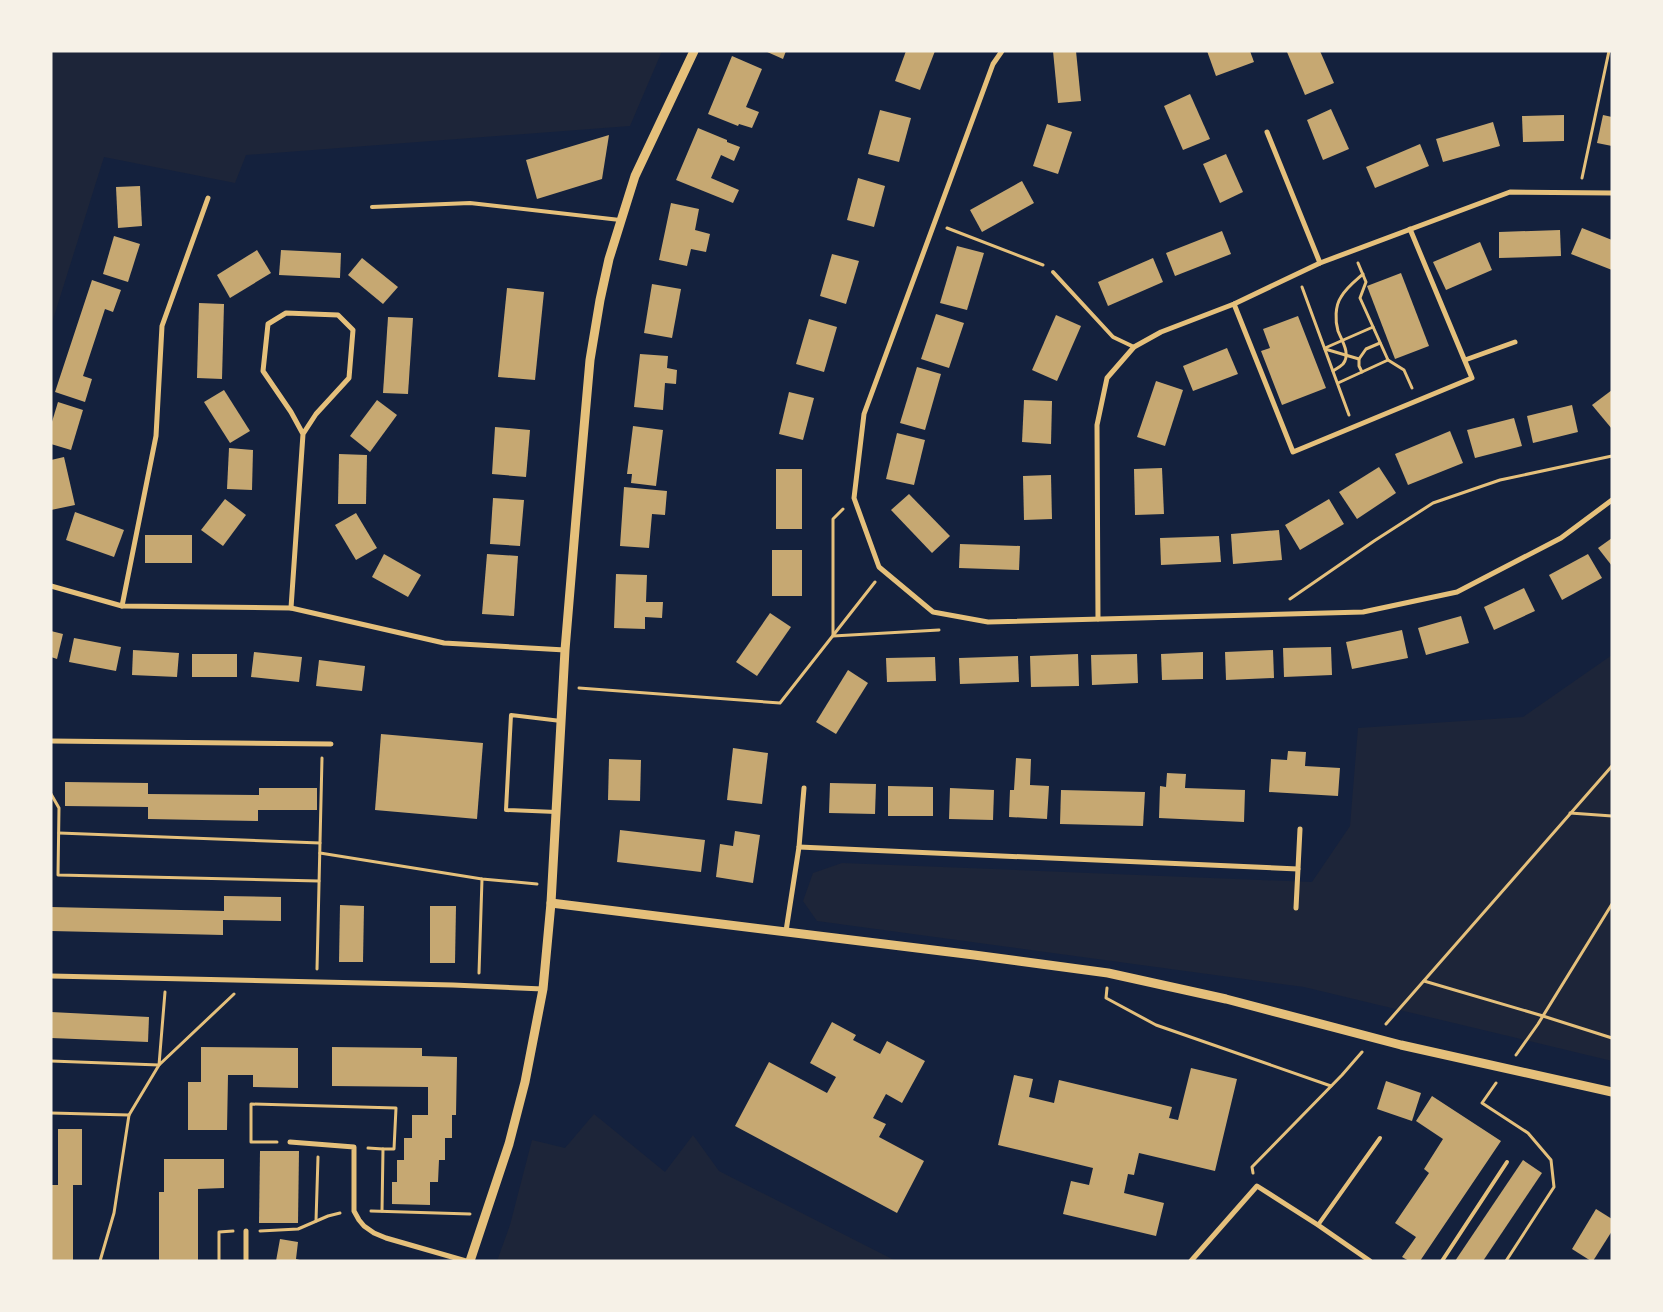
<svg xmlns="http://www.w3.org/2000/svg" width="1663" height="1312" viewBox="0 0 1663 1312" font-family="Commissioner,sans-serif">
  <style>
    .green { fill: #1d2539 }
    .building { fill: #c6a872 }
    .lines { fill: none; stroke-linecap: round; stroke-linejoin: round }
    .path { stroke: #e5c07b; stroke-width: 3 }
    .service { stroke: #e5c07b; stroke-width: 4 }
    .minor { stroke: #e5c07b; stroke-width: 5 }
    .tertiary { stroke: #e5c07b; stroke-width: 9 }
  </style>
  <rect width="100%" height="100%" fill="#14213d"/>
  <g class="green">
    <path d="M51 51H662L630 126 246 155 235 183 104 157 51 326Z"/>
    <path d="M1612 655V1061L1304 987 817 921 803 901 813 873 842 863 1312 882 1350 826 1358 728 1523 717Z"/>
    <path d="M594 1114 665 1172 693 1135 719 1171 896 1261H497L510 1225 532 1140 565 1148Z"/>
  </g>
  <g class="building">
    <path d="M765 51H786L783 59Z"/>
    <path d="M906 51H935L920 90 895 81Z"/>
    <path d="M1053 51H1076L1081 101 1058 103Z"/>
    <path d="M1207 51H1250L1254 62 1216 76Z"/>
    <path d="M1289 51H1320L1334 83 1305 95 1287 52Z"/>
    <path d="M732 56 762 69 746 107 759 112 752 128 739 124 738 126 708 114Z"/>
    <path d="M1190 94 1210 139 1183 150 1164 106Z"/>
    <path d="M1331 109 1349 149 1323 160 1307 120Z"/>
    <path d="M880 110 911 118 899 162 868 154Z"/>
    <path d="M1564 115V141L1523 142 1522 116Z"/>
    <path d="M1603 115 1612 117V146L1597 143Z"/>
    <path d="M1493 122 1500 146 1443 162 1436 139Z"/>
    <path d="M1047 124 1072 132 1058 174 1033 166Z"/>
    <path d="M698 128 727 140V142L740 147 734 161 721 155 711 178 739 190 733 203 676 180Z"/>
    <path d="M609 135 602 179 537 199 526 160Z"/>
    <path d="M1420 144 1429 166 1375 188 1366 167Z"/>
    <path d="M1226 154 1243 192 1220 203 1203 164Z"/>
    <path d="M858 178 885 186 874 227 847 220Z"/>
    <path d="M1022 181 1034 203 982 232 970 210Z"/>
    <path d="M140 186 142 226 118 228 116 187Z"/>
    <path d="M671 203 699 209 695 230 710 234 706 252 691 249 687 266 659 260Z"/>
    <path d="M1582 228 1612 240V270L1571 254Z"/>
    <path d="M1560 230 1561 256 1499 258V232Z"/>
    <path d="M1222 231 1231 254 1175 276 1166 253Z"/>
    <path d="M114 236 140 244 128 282 103 274Z"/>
    <path d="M1480 242 1492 270 1446 290 1433 262Z"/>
    <path d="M957 246 984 253 967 310 940 303Z"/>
    <path d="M257 250 271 273 230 298 217 275Z"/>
    <path d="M281 250 341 253 340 278 279 275Z"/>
    <path d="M832 254 859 261 846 304 820 296Z"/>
    <path d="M362 258 398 287 383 304 348 275Z"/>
    <path d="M1153 258 1163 282 1108 306 1098 282Z"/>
    <path d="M1401 273 1429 346 1395 359 1367 286Z"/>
    <path d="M92 280 121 290 113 312 105 309 83 376 92 379 85 402 55 392Z"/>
    <path d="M652 284 681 289 672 338 644 333Z"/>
    <path d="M507 288 544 292 535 380 498 377Z"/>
    <path d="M199 303 224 304 222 379 197 378Z"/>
    <path d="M936 314 964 323 949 368 921 359Z"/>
    <path d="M1056 315 1081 326 1057 381 1032 370Z"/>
    <path d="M1298 316 1326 388 1282 405 1261 351 1270 348 1263 329Z"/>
    <path d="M388 317 413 318 408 394 383 393Z"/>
    <path d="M809 319 837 327 824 372 796 364Z"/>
    <path d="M1227 348 1238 374 1193 391 1183 366Z"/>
    <path d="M640 354 668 356 667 368 677 370 676 384 665 383 663 410 634 407Z"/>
    <path d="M917 367 941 374 925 430 900 423Z"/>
    <path d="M1156 381 1183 390 1165 446 1137 437Z"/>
    <path d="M224 390 250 431 230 443 204 402Z"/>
    <path d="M1612 390V429L1592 405Z"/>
    <path d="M789 392 814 398 803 440 779 434Z"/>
    <path d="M377 400 397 415 370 452 350 436Z"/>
    <path d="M1024 400 1052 401 1051 444 1022 442Z"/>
    <path d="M58 402 83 410 71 450 51 444V425Z"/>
    <path d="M1572 405 1578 432 1533 443 1527 416Z"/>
    <path d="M1514 418 1522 446 1475 458 1467 430Z"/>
    <path d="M633 426 663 430 656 486 631 483 632 474H627Z"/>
    <path d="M495 427 530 430 526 477 492 474Z"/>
    <path d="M1450 431 1463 463 1408 485 1395 454Z"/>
    <path d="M897 433 925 440 914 485 886 479Z"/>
    <path d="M229 448 253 450 252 490 227 489Z"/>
    <path d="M339 454 367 455 366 504H338Z"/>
    <path d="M64 457 75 505 51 510V460Z"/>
    <path d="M1379 467 1396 493 1357 519 1339 492Z"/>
    <path d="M1162 468 1164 514 1135 515 1134 469Z"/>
    <rect x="776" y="469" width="26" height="60"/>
    <path d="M1051 475 1052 519 1024 520 1023 476Z"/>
    <path d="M624 487 667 491 665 515 652 514 649 548 620 546Z"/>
    <path d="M909 494 950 536 932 553 891 510Z"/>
    <path d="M493 498 524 500 520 546 490 544Z"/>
    <path d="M225 499 246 515 223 546 201 530Z"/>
    <path d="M1329 499 1344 524 1300 550 1285 525Z"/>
    <path d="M75 512 124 530 114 557 66 540Z"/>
    <path d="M356 513 377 548 356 560 335 525Z"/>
    <path d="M1279 530 1282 560 1233 564 1231 534Z"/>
    <rect x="145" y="535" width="47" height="28"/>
    <path d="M1219 536 1221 562 1161 565 1160 538Z"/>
    <path d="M1612 538V566L1598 548Z"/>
    <path d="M960 544 1020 546 1019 570 959 568Z"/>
    <rect x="772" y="550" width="30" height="46"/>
    <path d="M384 554 421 575 408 597 372 577Z"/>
    <path d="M487 554 518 556 514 616 482 614Z"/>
    <path d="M1588 554 1602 578 1562 600 1549 575Z"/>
    <path d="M616 574 647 575 646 602H663L662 618 645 617V629L614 628Z"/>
    <path d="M1524 588 1535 611 1494 630 1484 607Z"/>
    <path d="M770 613 791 627 757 676 736 662Z"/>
    <path d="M1461 616 1469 643 1426 655 1418 628Z"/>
    <path d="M1402 630 1408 658 1352 669 1346 642Z"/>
    <path d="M51 631 63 634 57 659 51 657Z"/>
    <path d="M74 638 121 647 116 671 69 662Z"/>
    <path d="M1331 647 1332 675 1284 677 1283 648Z"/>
    <path d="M133 650 179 653 177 677 132 675Z"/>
    <path d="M1273 650 1274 678 1226 680 1225 652Z"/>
    <path d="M254 652 302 657 299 682 251 677Z"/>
    <path d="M1203 652V679L1162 680 1161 654Z"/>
    <rect x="192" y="654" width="45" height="23"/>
    <path d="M1078 654 1079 686 1031 687 1030 656Z"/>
    <path d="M1137 654 1138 683 1092 685 1091 655Z"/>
    <path d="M1018 656 1019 682 960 684 959 658Z"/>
    <path d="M935 657 936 681 887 682 886 658Z"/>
    <path d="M319 660 365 666 362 691 316 686Z"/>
    <path d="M848 670 868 683 836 734 816 722Z"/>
    <path d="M381 734 483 743 477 819 375 810Z"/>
    <path d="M733 748 768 753 762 804 727 800Z"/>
    <path d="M1288 751 1306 752 1305 766 1340 768 1338 796 1269 792 1271 759 1287 760Z"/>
    <path d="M1016 758 1031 759 1030 785 1049 786 1047 819 1009 817 1010 790H1014Z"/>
    <path d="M609 759 641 760 640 801 608 800Z"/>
    <path d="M1167 773 1186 774 1185 788 1245 790 1244 822 1159 818 1160 786 1166 787Z"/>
    <path d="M65 782 148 783V794L259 795V788H317V810H258V821L148 819V807L65 806Z"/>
    <path d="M830 783 876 784 875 814 829 813Z"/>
    <path d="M888 786 933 787V816H888Z"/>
    <path d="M950 788 994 790 993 820 949 819Z"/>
    <path d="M1061 790 1145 792 1143 826 1060 824Z"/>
    <path d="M620 830 705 840 701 872 617 862Z"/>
    <path d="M735 831 760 835 753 883 716 877 720 844 733 846Z"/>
    <path d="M224 896 281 897V921L223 920V935L51 931V907L224 911Z"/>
    <path d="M340 905 364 906 363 962H339Z"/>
    <path d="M430 906H456L455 963H430Z"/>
    <path d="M51 1012 149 1017 148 1042 51 1038Z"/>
    <path d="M832 1022 856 1035 853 1040 880 1054 887 1041 925 1061 902 1103 886 1094 873 1118 886 1124 879 1137 924 1161 897 1213 735 1126 769 1062 827 1093 836 1077 810 1063Z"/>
    <path d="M201 1047 298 1048V1088L253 1087V1075H228L227 1130H188V1082H201Z"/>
    <path d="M332 1047 422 1048V1056L457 1057 456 1115H452V1138H445V1160H439L438 1182H430V1205L392 1204V1182H397V1160H404V1138H412V1115H428V1087L332 1086Z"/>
    <path d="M1191 1068 1237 1079 1215 1171 1139 1153 1134 1175 1128 1174 1124 1193 1164 1203 1156 1236 1063 1214 1071 1181 1089 1185 1093 1168 998 1145 1014 1075 1033 1079 1029 1097 1054 1103 1059 1080 1172 1107 1169 1118 1178 1120Z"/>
    <path d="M1386 1081 1421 1093 1412 1121 1377 1109Z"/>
    <path d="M1432 1096 1501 1141 1420 1261H1409L1402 1257 1416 1237 1395 1223 1429 1173 1424 1169 1443 1139 1416 1121Z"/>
    <path d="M58 1129H82V1185H73V1261H51V1185H58Z"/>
    <path d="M260 1151H299L298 1223H259Z"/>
    <path d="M164 1159H224V1188L198 1189V1261H159V1192H164Z"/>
    <path d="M1523 1160 1542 1173 1483 1261H1455Z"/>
    <path d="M1596 1209 1612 1219V1231L1593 1261H1591L1572 1249Z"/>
    <path d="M280 1239 298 1242 296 1259 303 1261H276Z"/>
  </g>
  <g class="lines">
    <g class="path">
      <path d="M1582 178 1609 51"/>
      <path d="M947 228 1043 265"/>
      <path d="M1358 263 1366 282 1360 298 1388 360 1404 370 1412 388"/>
      <path d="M1302 287 1349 415"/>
      <path d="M1325 348 1373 327"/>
      <path d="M1325 349 1359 359 1366 349 1380 343"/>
      <path d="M1359 359V366L1362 372"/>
      <path d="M1333 371C1336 369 1340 367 1343 364 1351 354 1342 341 1338 331 1335 321 1335 306 1341 297 1346 288 1355 281 1363 274"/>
      <path d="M1338 383 1388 360"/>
      <path d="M843 509 833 519V636L939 630"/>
      <path d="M1290 599 1374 541 1433 503 1500 480 1612 456"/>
      <path d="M579 688 780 703 875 582"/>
      <path d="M51 794 59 808 58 875 319 881"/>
      <path d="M1570 813 1612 816"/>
      <path d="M59 833 320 843"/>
      <path d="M320 853 482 879 537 884"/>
      <path d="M317 969 322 758"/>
      <path d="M479 973 482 879"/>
      <path d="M1424 981 1543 1016 1612 1038"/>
      <path d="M1107 988 1106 998 1156 1025 1331 1086"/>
      <path d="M165 992 159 1065 234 994"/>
      <path d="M1386 1024 1612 766"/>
      <path d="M1516 1055 1538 1024 1612 904"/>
      <path d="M51 1061 159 1065 129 1115 51 1113"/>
      <path d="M1496 1083 1482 1103 1528 1133 1551 1160 1554 1187 1506 1261"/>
      <path d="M277 1142H251V1104L396 1108 394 1149H383L382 1211"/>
      <path d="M368 1148 383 1149"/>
      <path d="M1253 1173 1252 1167 1342 1075 1362 1052"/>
      <path d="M371 1211 470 1214"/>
      <path d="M316 1221 318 1157"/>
      <path d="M260 1231 298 1229 328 1216 340 1213"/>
      <path d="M100 1261 114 1213 129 1115"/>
      <path d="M219 1261V1232L233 1231"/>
    </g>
    <g class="service">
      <path d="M372 207 470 203 620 220"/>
      <path d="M1053 272 1113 337 1134 347"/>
      <path d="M556 812 506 810 511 715 561 721"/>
      <path d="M1318 1225 1380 1138"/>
      <path d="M1442 1261 1507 1162"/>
    </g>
    <g class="minor">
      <path d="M1002 51 993 64 864 414 854 498 879 567 933 612 988 622 1363 612 1457 592 1561 538 1612 500"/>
      <path d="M1267 132 1320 263"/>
      <path d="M1234 304 1293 452 1472 378 1410 229"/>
      <path d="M1465 360 1515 342"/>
      <path d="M51 586 122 606 291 608 444 643 565 650"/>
      <path d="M122 606 156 436 162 326 208 198"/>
      <path d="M291 608 303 434 316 414 349 378 353 330 338 315 286 313 268 324 263 371 291 412 303 434"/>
      <path d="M1098 619 1097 425 1107 378 1134 347 1161 332 1234 304 1320 263 1510 192 1612 193"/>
      <path d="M51 741 331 744"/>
      <path d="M799 847 1298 869"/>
      <path d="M1296 908 1300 829"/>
      <path d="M786 931 799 847 804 788"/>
      <path d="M51 976 453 985 543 989"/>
      <path d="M290 1142 354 1147V1211L359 1220 364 1226 374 1233 386 1238 466 1261"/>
      <path d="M246 1261V1231"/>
      <path d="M1191 1261 1257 1186 1318 1225 1370 1261"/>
    </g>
    <g class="tertiary">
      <path d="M551 903 974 955 1108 973 1226 999 1401 1045 1612 1092"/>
      <path d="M470 1261 509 1144 525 1082 543 989 551 903 565 650 576 518 590 360 600 300 609 259 635 176 694 51"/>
    </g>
  </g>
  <rect width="1663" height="1312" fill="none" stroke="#f6f1e7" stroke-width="105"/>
</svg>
